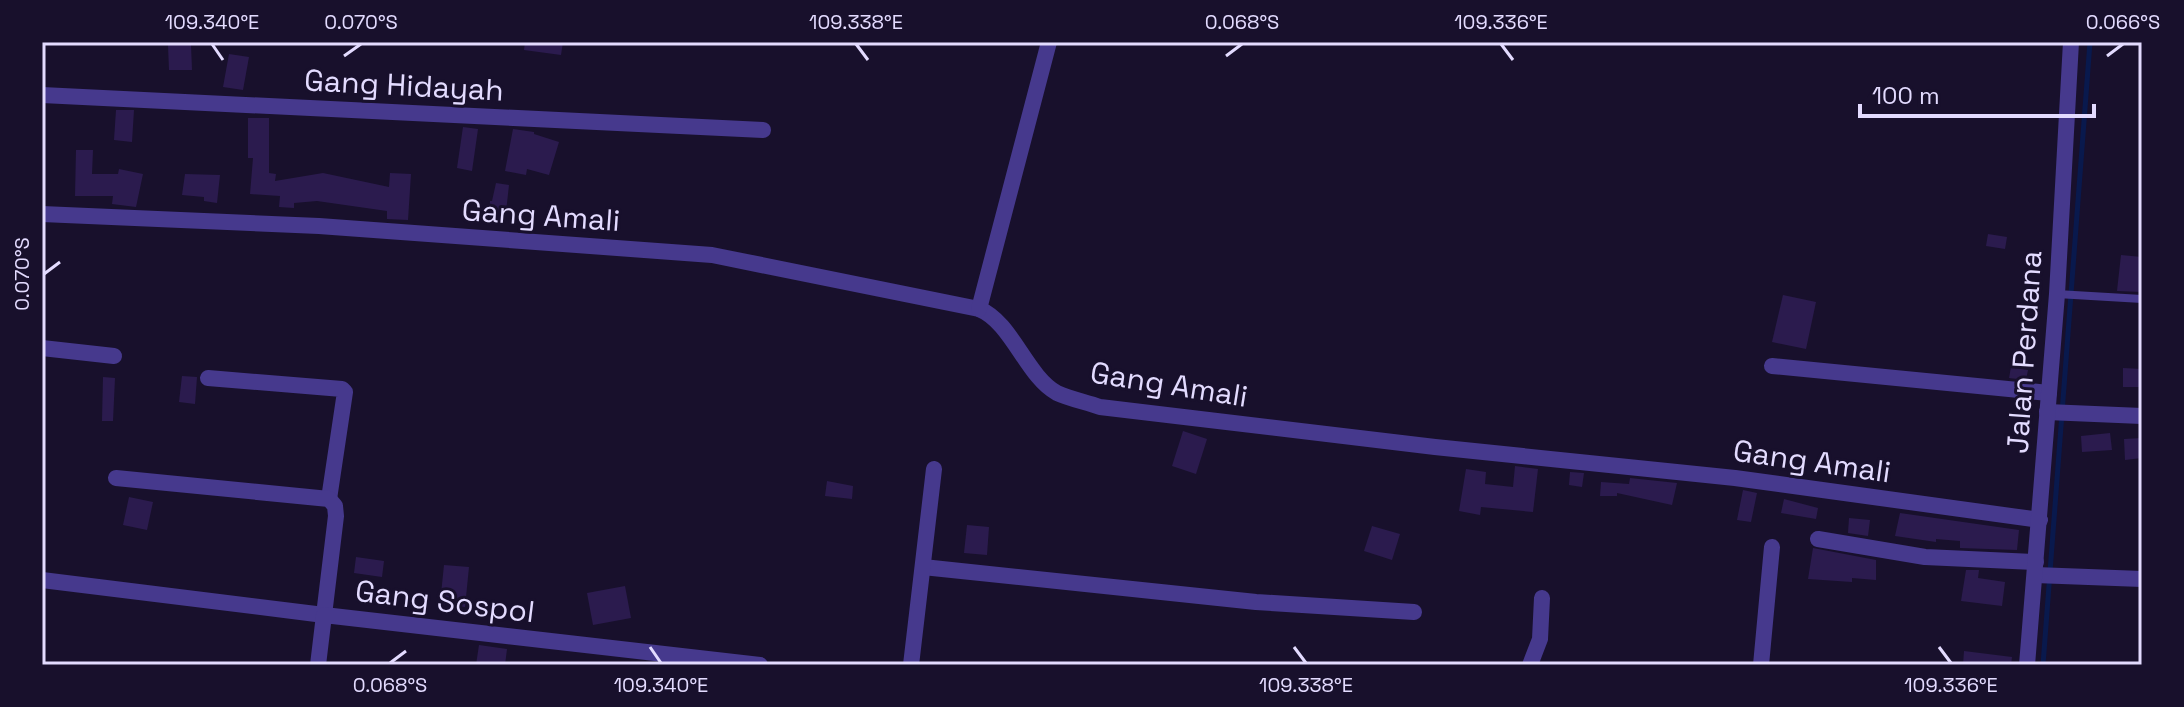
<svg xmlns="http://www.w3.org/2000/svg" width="2184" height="707" viewBox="0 0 2184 707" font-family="'Space Grotesk',sans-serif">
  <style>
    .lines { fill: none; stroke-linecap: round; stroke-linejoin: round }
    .stream { stroke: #09194d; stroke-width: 5 }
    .building { fill: #2b1b4e }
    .lane { stroke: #46398d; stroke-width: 8 }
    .street { stroke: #46398d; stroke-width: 16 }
    .ticks { fill: none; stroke: #e3dbff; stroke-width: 3 }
    .labels { text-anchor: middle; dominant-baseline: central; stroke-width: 6; stroke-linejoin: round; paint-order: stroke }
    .street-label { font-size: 30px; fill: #e3dbff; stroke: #18102c }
    .neatline { fill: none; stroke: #e3dbff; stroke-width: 3 }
    .ticks-label { font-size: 20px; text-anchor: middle; fill: #e3dbff }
  </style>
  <rect width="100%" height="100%" fill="#18102c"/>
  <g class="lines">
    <path class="stream" d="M2043 665 2090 42"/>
  </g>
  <g class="building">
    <path d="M525 42H563L561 55 524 50Z"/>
    <path d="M168 45H191L192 70H169Z"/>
    <path d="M229 54 249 57 243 90 223 87Z"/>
    <path d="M116 110H134L132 142 114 140Z"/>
    <path d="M248 118H269V173L276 174 275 181 323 173 389 187 390 173 411 174 408 220 387 219V211L317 201 294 203V208L279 207 280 196 250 194 253 158H248Z"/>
    <path d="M463 127 478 129 472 171 457 168Z"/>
    <path d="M513 129 534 132V134L559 142 549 175 527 169 526 175 505 171Z"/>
    <path d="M76 150H93L92 174H118L119 169 143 174 136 207 112 204 113 196H75Z"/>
    <path d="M185 174 220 175 217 203 204 201V197L182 195Z"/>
    <path d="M496 183 509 185 505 221 489 220 490 201H492Z"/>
    <path d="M1988 234 2007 237 2005 249 1986 246Z"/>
    <path d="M2121 255 2142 257V292L2117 291Z"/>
    <path d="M1783 295 1816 302 1806 349 1772 342Z"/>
    <path d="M2011 367 2028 370 2026 380 2009 378Z"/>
    <path d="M2123 368 2142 369V387H2123Z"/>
    <path d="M182 376 197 377 195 404 179 402Z"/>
    <path d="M103 377 115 378 113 421H102Z"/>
    <path d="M1183 431 1207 439 1196 474 1172 466Z"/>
    <path d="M2110 433 2112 450 2082 452 2081 436Z"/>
    <path d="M2142 438V458L2125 460 2124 439Z"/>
    <path d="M1515 466 1538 469 1533 512 1481 507 1480 515 1459 511 1466 469 1486 472 1485 484 1513 487Z"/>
    <path d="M1570 472 1584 473 1582 487 1569 485Z"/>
    <path d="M1630 478 1677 483 1672 505 1617 493V496H1600L1601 482 1629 484Z"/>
    <path d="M827 481 853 486 852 499 825 496Z"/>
    <path d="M1743 490 1757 493 1751 522 1737 520Z"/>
    <path d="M129 497 153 502 147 530 123 525Z"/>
    <path d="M1784 499 1818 508 1816 519 1781 513Z"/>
    <path d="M1900 513 2019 530 2017 550 1960 548V541L1936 539V542L1895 536Z"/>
    <path d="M1849 518 1870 520 1868 536 1848 533Z"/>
    <path d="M967 525 989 527 987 555 964 553Z"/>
    <path d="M1372 526 1400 534 1392 560 1364 551Z"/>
    <path d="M1813 548 1876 560V580L1852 578V582L1808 579Z"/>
    <path d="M356 557 384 561 382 577 354 573Z"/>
    <path d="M444 565 469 567 465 607 440 604Z"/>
    <path d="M1966 570H1979L1978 578 2005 582 2002 606 1961 601Z"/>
    <path d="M625 586 631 618 593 625 587 593Z"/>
    <path d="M479 645 507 649 505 665H476Z"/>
    <path d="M1964 651 2012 657 2011 665H1963Z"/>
  </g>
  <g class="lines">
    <path class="lane" d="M2057 294 2142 299"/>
    <g class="street">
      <path d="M42 95 763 130"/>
      <path d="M42 214 319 226 712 255 979 309C1012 322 1026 376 1057 393 1070 399 1086 402 1100 407L1435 447 1735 478 2040 520"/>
      <path d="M979 309 1049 42"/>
      <path d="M42 348 114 356"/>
      <path d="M1772 366 2049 393"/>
      <path d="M208 378 342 389 345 392 329 499"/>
      <path d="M2047 412 2142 416"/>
      <path d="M1818 539 1925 557 2036 562"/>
      <path d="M923 567 1256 602 1414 612"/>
      <path d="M2035 575 2142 579"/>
      <path d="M42 580 324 615 336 516 335 506 329 499 116 478"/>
      <path d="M318 665 324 615 760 665"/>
      <path d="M911 665 934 469"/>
      <path d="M1530 665 1540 639 1542 598"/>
      <path d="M1761 665 1772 547"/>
      <path d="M2027 665 2057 294 2071 42"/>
    </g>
  </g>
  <path class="ticks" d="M212 44 223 60M856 44 868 60M1501 44 1513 60M344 56 361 44M1226 56 1242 44M2107 56 2123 44M44 274 60 262M650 647 661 663M1294 647 1306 663M1939 647 1951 663M390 663 406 651"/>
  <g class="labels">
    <g class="street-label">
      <text transform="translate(404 85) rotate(3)">Gang Hidayah</text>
      <text transform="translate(541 215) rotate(4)">Gang Amali</text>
      <text transform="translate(2024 352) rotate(-86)">Jalan Perdana</text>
      <text transform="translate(1169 384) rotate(9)">Gang Amali</text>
      <text transform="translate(1812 461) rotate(8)">Gang Amali</text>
      <text transform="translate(445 601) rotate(7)">Gang Sospol</text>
    </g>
  </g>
  <rect width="2184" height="707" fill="none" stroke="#18102c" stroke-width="88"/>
  <path d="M1860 104v12h234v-12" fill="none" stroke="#e3dbff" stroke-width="4"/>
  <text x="1872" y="104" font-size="24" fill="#e3dbff" stroke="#18102c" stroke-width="6" paint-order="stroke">100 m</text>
  <rect x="44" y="44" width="2096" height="619" class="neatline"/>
  <g class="ticks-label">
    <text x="212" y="29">109.340°E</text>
    <text x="361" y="29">0.070°S</text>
    <text x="856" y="29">109.338°E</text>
    <text x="1242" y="29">0.068°S</text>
    <text x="1501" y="29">109.336°E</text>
    <text x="2123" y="29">0.066°S</text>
    <text transform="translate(22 274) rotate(-90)" y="7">0.070°S</text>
    <text x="390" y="692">0.068°S</text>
    <text x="661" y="692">109.340°E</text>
    <text x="1306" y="692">109.338°E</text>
    <text x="1951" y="692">109.336°E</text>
  </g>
</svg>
